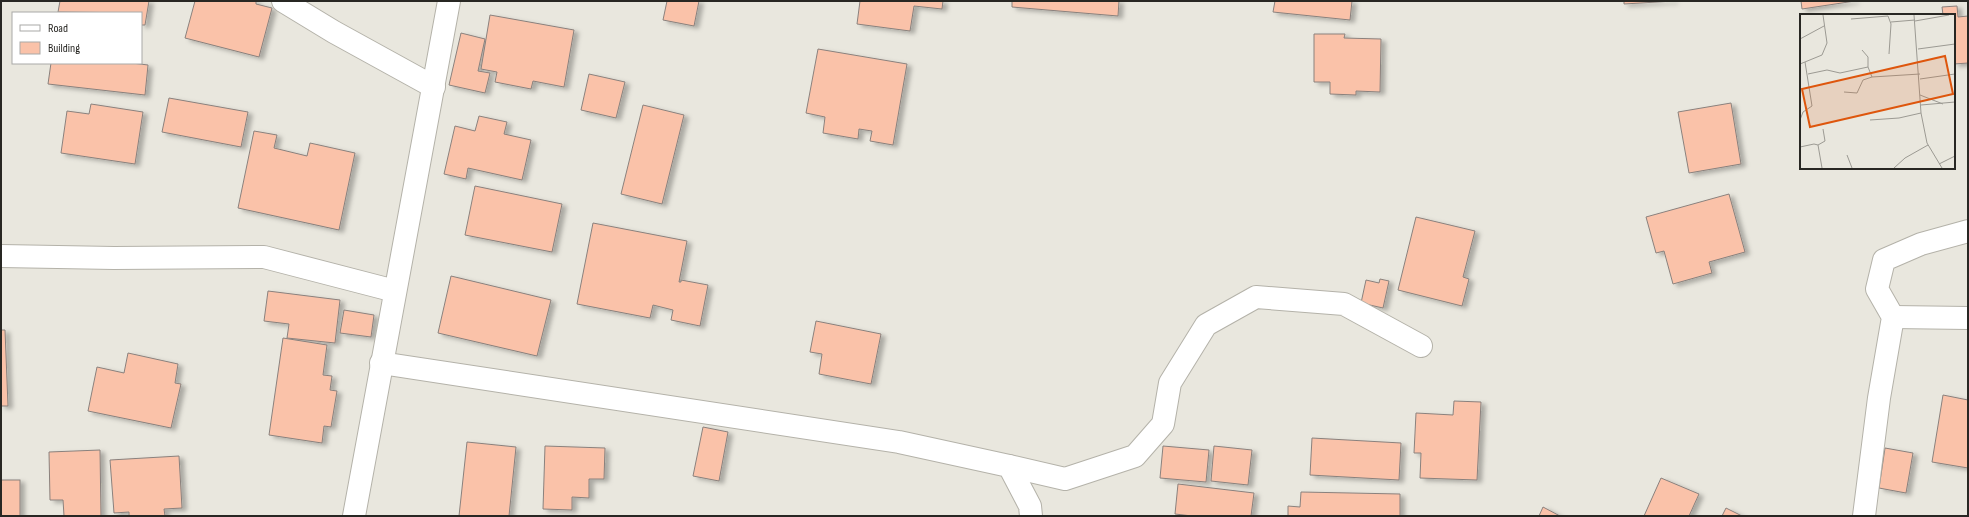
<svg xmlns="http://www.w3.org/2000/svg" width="1969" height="517" viewBox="0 0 1969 517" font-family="'Sofia Sans Condensed',sans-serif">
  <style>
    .building { fill: #fac2a9; stroke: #8a817d; filter: url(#shadow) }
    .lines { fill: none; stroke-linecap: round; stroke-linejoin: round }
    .street-casing { stroke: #b4b2a9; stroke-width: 24 }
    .street { stroke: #fff; stroke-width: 22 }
    .inset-road { fill: none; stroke: #9c9a93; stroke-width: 1 }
    .view { fill: #de560d; fill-opacity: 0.15; stroke: #de560d; stroke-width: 2 }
    .inset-edge { fill: none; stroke: #282723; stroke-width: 2 }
  </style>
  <defs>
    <filter id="shadow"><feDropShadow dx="4.5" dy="2.5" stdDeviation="2" flood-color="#0004"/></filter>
  </defs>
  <rect width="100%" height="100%" fill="#e9e7de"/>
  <g class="building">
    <path d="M60 1H149L145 25H141V13L58 12Z"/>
    <path d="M195 1H256V4L272 8 259 57 185 38Z"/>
    <path d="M667 1H699L694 26 663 20Z"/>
    <path d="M860 1H943L942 9 914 6 910 31 857 24Z"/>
    <path d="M1012 1H1119L1118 16 1012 7Z"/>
    <path d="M1275 1H1352L1350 20 1273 12Z"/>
    <path d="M1624 1H1674L1624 4Z"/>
    <path d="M1801 1H1855L1802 9Z"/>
    <path d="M1957 6 1958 17 1968 16V63L1954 64V15H1943L1942 7Z"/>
    <path d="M490 15 574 30 564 87 533 81 531 89 495 82 497 72 481 69Z"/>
    <path d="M461 33 485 39 478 71 490 73 485 93 449 85Z"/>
    <path d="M1314 34H1345L1344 38 1381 39 1380 92 1356 91V95L1330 94V82H1314Z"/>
    <path d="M818 49 907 64 893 145 870 141 872 131 859 129 858 139 823 133 825 117 806 113Z"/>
    <path d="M51 63H132L148 65 145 95 48 84Z"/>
    <path d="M589 74 625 82 616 118 581 110Z"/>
    <path d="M169 98 248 112 241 147 162 132Z"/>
    <path d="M1731 103 1741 164 1689 173 1678 112Z"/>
    <path d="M91 104 143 112 135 164 61 153 67 111 89 114Z"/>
    <path d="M643 105 684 115 662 204 621 194Z"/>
    <path d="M479 116 507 122 504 134 531 140 522 180 468 168 466 179 444 174 455 126 475 131Z"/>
    <path d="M254 131 277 135 274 148 307 156 310 143 355 153 339 230 238 208Z"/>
    <path d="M475 186 562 204 552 252 465 235Z"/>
    <path d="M1729 194 1745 252 1709 262 1712 273 1673 284 1664 251 1656 253 1646 217Z"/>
    <path d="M1416 217 1475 231 1463 277 1469 279 1462 306 1398 290Z"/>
    <path d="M593 223 687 241 679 282H681V280L708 285 700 326 671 320 673 310 653 305 650 318 577 304Z"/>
    <path d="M451 276 551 300 537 356 438 333Z"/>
    <path d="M1380 279 1389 281 1383 308 1361 303 1366 280 1379 283Z"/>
    <path d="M268 291 340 300 335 343 287 338 289 324 264 321Z"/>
    <path d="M344 310 374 315 371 337 340 333Z"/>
    <path d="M816 321 881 334 871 384 819 374 822 354 810 352Z"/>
    <path d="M1 330H5L8 406H1Z"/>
    <path d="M283 338 327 345 323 375 332 376 330 390 337 391 331 427 324 426 322 443 269 435Z"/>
    <path d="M128 353 178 364 175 383 181 384 171 428 88 411 97 367 124 373Z"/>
    <path d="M1943 395 1968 400V468L1932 462Z"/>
    <path d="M1454 401 1481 402 1477 480 1420 478 1421 453H1414L1416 413 1453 415Z"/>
    <path d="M703 427 728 432 719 481 693 476Z"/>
    <path d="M1312 438 1401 443 1399 480 1310 475Z"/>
    <path d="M467 442 516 447 509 516H459Z"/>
    <path d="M545 446 605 448 604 479H589V498L572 497V510L543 509Z"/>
    <path d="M1163 446 1209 450 1206 482 1160 478Z"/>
    <path d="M1214 446 1252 450 1248 485 1211 481Z"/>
    <path d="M1885 448 1913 453 1906 493 1879 488Z"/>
    <path d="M100 450 101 516H64L63 500H50L49 452Z"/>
    <path d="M179 456 182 508 164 509 165 516H129V512L114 513 110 460Z"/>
    <path d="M1661 478 1699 494 1689 516H1644Z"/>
    <rect x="1" y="480" width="19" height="36"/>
    <path d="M1178 484 1254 493 1251 516H1192L1175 514Z"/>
    <path d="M1301 492 1400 494V516H1288V506L1300 507Z"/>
    <path d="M1543 507 1560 516H1539Z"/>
    <path d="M1726 508 1742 516H1722Z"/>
  </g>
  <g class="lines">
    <g class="street-casing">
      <g id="street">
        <path d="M283 1 334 32 434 87"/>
        <path d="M1 256 114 258 264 257 395 291"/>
        <path d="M1893 317 1968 318"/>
        <path d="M381 363 899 442 1009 466 1030 506 1031 516"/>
        <path d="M1009 466 1065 479 1135 456 1163 424 1170 383 1206 325 1256 297 1344 304 1421 346"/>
        <path d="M354 516 449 1"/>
        <path d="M1864 516 1879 398 1893 317 1877 289 1884 260 1921 244 1968 231"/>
      </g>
    </g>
    <use href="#street" class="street"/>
  </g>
  <g transform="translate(1800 14)">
    <rect width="155" height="155" fill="#e9e7de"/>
    <path class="inset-road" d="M114 1 121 99 127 129 142 154M51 5 88 2 91 10 89 40M115 7 149 1M91 8 115 6M0 25 24 12M118 35 155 30M62 36 68 43V53L72 63 120 60M0 50 22 41 27 29 23 1M8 60 27 56 40 59 68 53M120 65 155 60M44 78 57 79 63 66 72 63M120 81 143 90M121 91 155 88M0 106 3 98 12 92 5 48M70 106 99 104 121 99M18 131 22 154M0 133 14 130 18 131 25 127 23 115M47 141 52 154M139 150 155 142M94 154 105 144 128 131"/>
    <path class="view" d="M145 42 153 80 10 113 2 75Z"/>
    <rect width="155" height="155" class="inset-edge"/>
  </g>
  <rect width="1969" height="517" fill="none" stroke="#282723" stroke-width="4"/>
  <rect x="12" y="12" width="130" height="52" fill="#ffffff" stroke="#a9a9a7"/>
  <rect x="20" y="25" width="20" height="6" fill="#ffffff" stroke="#a9a9a7"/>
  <text x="48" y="32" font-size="12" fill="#282723">Road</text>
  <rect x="20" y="42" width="20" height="12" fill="#fac2a9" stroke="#a9a9a7"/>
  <text x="48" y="52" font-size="12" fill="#282723">Building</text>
</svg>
